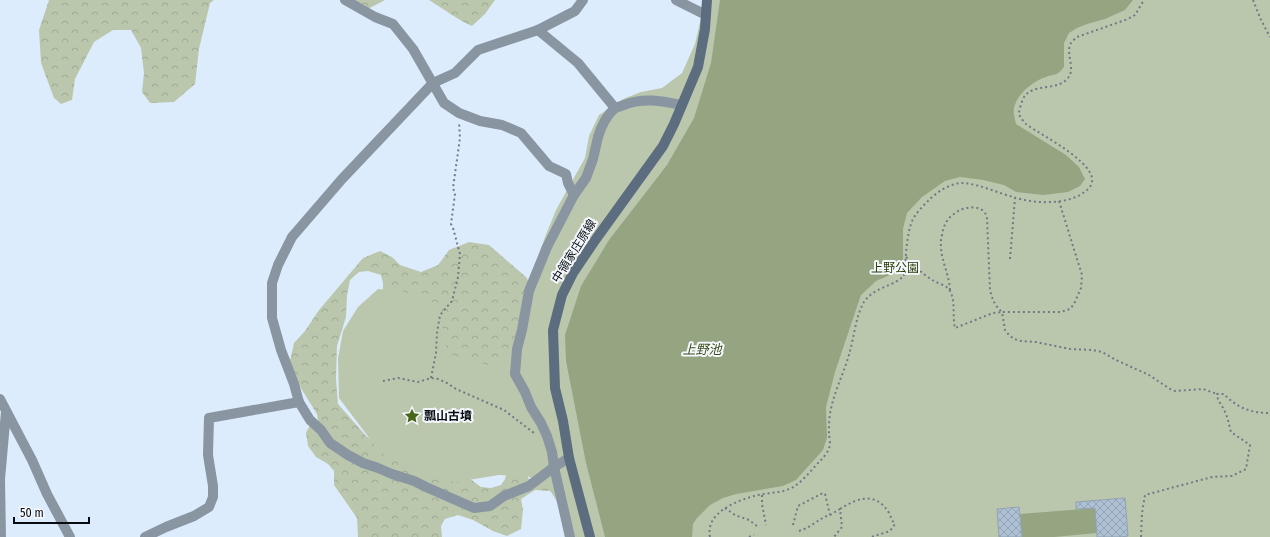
<svg xmlns="http://www.w3.org/2000/svg" width="1270" height="537" viewBox="0 0 1270 537" font-family="'Fira Sans Condensed','Noto Sans JP',sans-serif">
  <style>
    .forest { fill: url(#forest-crowns) }
    .green { fill: #bbc7ad }
    .water { fill: #95a582 }
    .building { fill: url(#building-cross-hatch); stroke: #91a2b4 }
    .lines { fill: none; stroke-linecap: round; stroke-linejoin: round }
    .path { stroke: #707a85; stroke-width: 2; stroke-dasharray: 2 3; stroke-linecap: butt }
    .minor { stroke: #8a95a2; stroke-width: 10 }
    .tertiary { stroke: #8a95a2; stroke-width: 10 }
    .secondary { stroke: #5c6d7f; stroke-width: 10 }
    .labels { text-anchor: middle; dominant-baseline: central; stroke-width: 4; stroke-linejoin: round; paint-order: stroke }
    .street-label { font-size: 12px; fill: #060c12; stroke: #f4f8fc }
    .park-label { font-size: 12px; fill: #293c04; stroke: #f4f8fc }
    .poi-label { font-size: 12px; font-weight: bold; fill: #060c12; stroke: #f4f8fc; text-anchor: start }
    .water-label { font-size: 13px; font-style: italic; fill: #384c17; stroke: #f4f8fc }
  </style>
  <defs>
    <pattern id="forest-crowns" width="20" height="18" patternUnits="userSpaceOnUse"><rect width="20" height="18" fill="#bbc7ad"/><path d="M2 6a3 3 0 1 1 6 0M12 15a3 3 0 1 1 6 0" fill="none" stroke="#9faa94"/></pattern>
    <pattern id="building-cross-hatch" width="8" height="8" patternUnits="userSpaceOnUse"><rect width="8" height="8" fill="#aec0d3"/><path d="M0 0l8 8M0 8l8-8" fill="none" stroke="#94a4b4"/></pattern>
  </defs>
  <rect width="100%" height="100%" fill="#ddecfc"/>
  <g class="forest">
    <path d="M49 0H214L210 3 199 49 195 84 174 102 150 103 142 92 144 73 141 48 131 30H113L94 42 75 79 72 100 61 104 54 98 41 63 39 30Z"/>
    <path d="M353 0H385L368 9Z"/>
    <path d="M429 0H495L485 14 472 26C456 19 444 9 429 0Z"/>
    <path d="M469 242 489 245 526 277 536 294 534 319 508 367 490 371 450 359 383 296V283L381 275 368 271 359 272 350 280 347 295 346 317 337 346 336 379 338 404 367 437 385 447 469 478 481 487 491 488 501 485 505 479 507 471 529 472 528 478 531 480 552 486 548 491 535 490 521 499 523 510 521 529 507 536 493 531 473 520 458 515 445 519 441 526 442 537H358L357 518 334 485V471L328 464 316 457 308 446 306 433 310 425 318 420 317 414 297 382 290 361 294 343 305 331 319 310 363 258 380 251 392 257 400 265 421 272 438 265 449 250Z"/>
  </g>
  <path class="green" d="M705 0H1270V537H565L558 503 551 492 528 476 499 475 456 482 418 473 379 451 339 398 338 358 343 331 358 307 378 289 401 291 431 299 442 324 448 354 495 367 513 358 519 333 530 314 532 295 538 258 545 237 556 210 585 158 589 136 599 115 623 99 641 92 662 88 682 73 695 44Z"/>
  <g class="water">
    <path d="M720 0H1133L1125 10 1105 19 1087 24 1077 28 1069 33 1064 43V67C1056 77 1056 73 1046 77 1033 81 1017 94 1014 108 1013 113 1015 119 1016 124L1066 155 1079 167 1085 179 1080 186 1068 192 1043 195 1016 192 1004 185 983 180 960 177 945 181 922 197 907 213 903 229V262L899 271 876 281 861 295 835 372 826 407 827 438 823 450 796 480 783 486 736 494 723 498 710 505 697 518 693 524 692 537H605L586 463 566 361 565 335 581 286 609 240 667 165 694 118 711 63Z"/>
    <path d="M1095 508 1097 533 1054 537H1022L1020 514Z"/>
  </g>
  <g class="building">
    <path d="M1125 498 1128 536 1121 537H1097L1095 508 1076 509V502Z"/>
    <path d="M1019 507 1022 537H999L997 509Z"/>
  </g>
  <g class="lines">
    <g class="path">
      <path d="M1253 0 1261 20 1270 37"/>
      <path d="M1059 201 1082 275 1081 288 1074 304 1070 309 1061 312H1002L1005 330 1009 335 1014 339 1021 341 1036 342 1070 349 1093 350 1102 352 1116 360 1149 375 1170 389 1175 391 1203 389 1217 394"/>
      <path d="M906 257C915 266 923 275 934 281 939 284 947 285 950 291 956 302 952 316 955 328L993 313 1002 312C995 306 992 299 990 290L987 218C984 203 963 206 954 214 947 218 943 227 942 235 937 254 949 271 950 290"/>
      <path d="M1010 259 1015 198"/>
      <path d="M431 378 436 353 437 333 440 315 452 301 458 277 460 254 453 228 451 224 455 194 453 188 460 138 459 122"/>
      <path d="M383 381 398 378 418 382 431 378 438 379 447 383 456 389 504 410 534 433"/>
      <path d="M762 495V504L766 525"/>
      <path d="M725 508 735 515 749 520 757 526"/>
      <path d="M840 509C857 498 876 491 889 513 891 517 892 521 895 524L890 531 871 537"/>
      <path d="M793 525 798 506 823 493 825 494 830 515"/>
      <path d="M799 531 807 528 824 517 830 515 840 509 842 527 834 537"/>
      <path d="M710 537C705 513 736 501 754 496 768 492 783 494 795 486 804 480 813 468 821 460 824 457 828 452 829 448 831 444 829 437 829 433 829 425 829 416 831 409 835 389 845 371 850 351 854 337 856 315 864 302 874 287 892 287 904 276 906 259 906 234 913 219 917 212 923 206 929 200 937 192 950 183 963 183 979 184 998 193 1013 197 1034 204 1071 206 1088 189 1110 168 1038 134 1026 124 1024 122 1020 117 1019 114 1019 110 1021 104 1023 99 1031 82 1057 92 1068 78 1076 68 1065 54 1071 43 1072 41 1075 39 1077 37L1128 19 1135 15 1144 0"/>
      <path d="M749 537 754 535"/>
      <path d="M1141 537 1142 513 1145 495 1212 477 1232 476 1246 469 1250 445 1231 432C1229 425 1228 418 1225 412 1223 406 1217 401 1217 394H1224C1237 408 1251 413 1270 413"/>
    </g>
    <g class="minor">
      <path d="M345 0 375 17 393 24 413 49 444 103 459 113 480 121 502 125 521 133 549 166 566 174 568 183 574 195"/>
      <path d="M676 0 706 15"/>
      <path d="M538 30 578 63 615 108"/>
      <path d="M569 458 554 467 529 486 504 496 490 506 474 508 426 487 414 481 392 474 378 468 363 463 348 455 330 443 321 430 310 420 299 402 294 384 281 350 272 318V283L278 265 292 237 342 179 433 83 455 73 478 50 538 30 575 11 583 0"/>
      <path d="M145 537 166 527 194 516 209 507 213 497V486L208 455 209 418 299 402"/>
      <path d="M570 537 554 467 552 452 547 436 541 423 531 407 525 392 515 374 516 362 517 349 522 330 529 291 547 247 574 195 586 178 593 159 598 137"/>
    </g>
    <g class="tertiary">
      <path d="M598 137C601 127 607 115 615 108 618 107 621 106 624 105 643 97 662 101 682 105"/>
      <path d="M0 399 32 460 47 494 70 537"/>
      <path d="M1 537 0 479 6 412"/>
    </g>
    <path class="secondary" d="M590 537 569 458 563 421 555 388 553 330 562 295 573 273 596 239 663 146 674 124 698 67 705 29 707 0"/>
  </g>
  <defs>
    <g id="sight-bare" transform="scale(1.2)"><path d="M0-6L1.8-2.2L6-1.7L2.9 1.2L3.7 5.4L0 3.3L-3.7 5.4L-2.9 1.2L-6-1.7L-1.8-2.2Z" fill="#4a6618" stroke="#f4f8fc" stroke-width="2.5" paint-order="stroke"/></g>
  </defs>
  <g fill-rule="evenodd">
    <use href="#sight-bare" x="412" y="416"/>
  </g>
  <g class="labels">
    <g class="street-label">
      <text transform="translate(574 251) rotate(-58)">中領家庄原線</text>
    </g>
    <g class="park-label">
      <text x="895" y="268">上野公園</text>
    </g>
    <g class="poi-label">
      <text x="424" y="416">瓢山古墳</text>
    </g>
    <g class="water-label">
      <text x="702" y="349">上野池</text>
    </g>
  </g>
  <path d="M14 517v6h75v-6" fill="none" stroke="#060c12" stroke-width="2"/>
  <text x="20" y="517" font-size="12" fill="#060c12" stroke="#f4f8fc" stroke-width="3" paint-order="stroke">50 m</text>
</svg>
